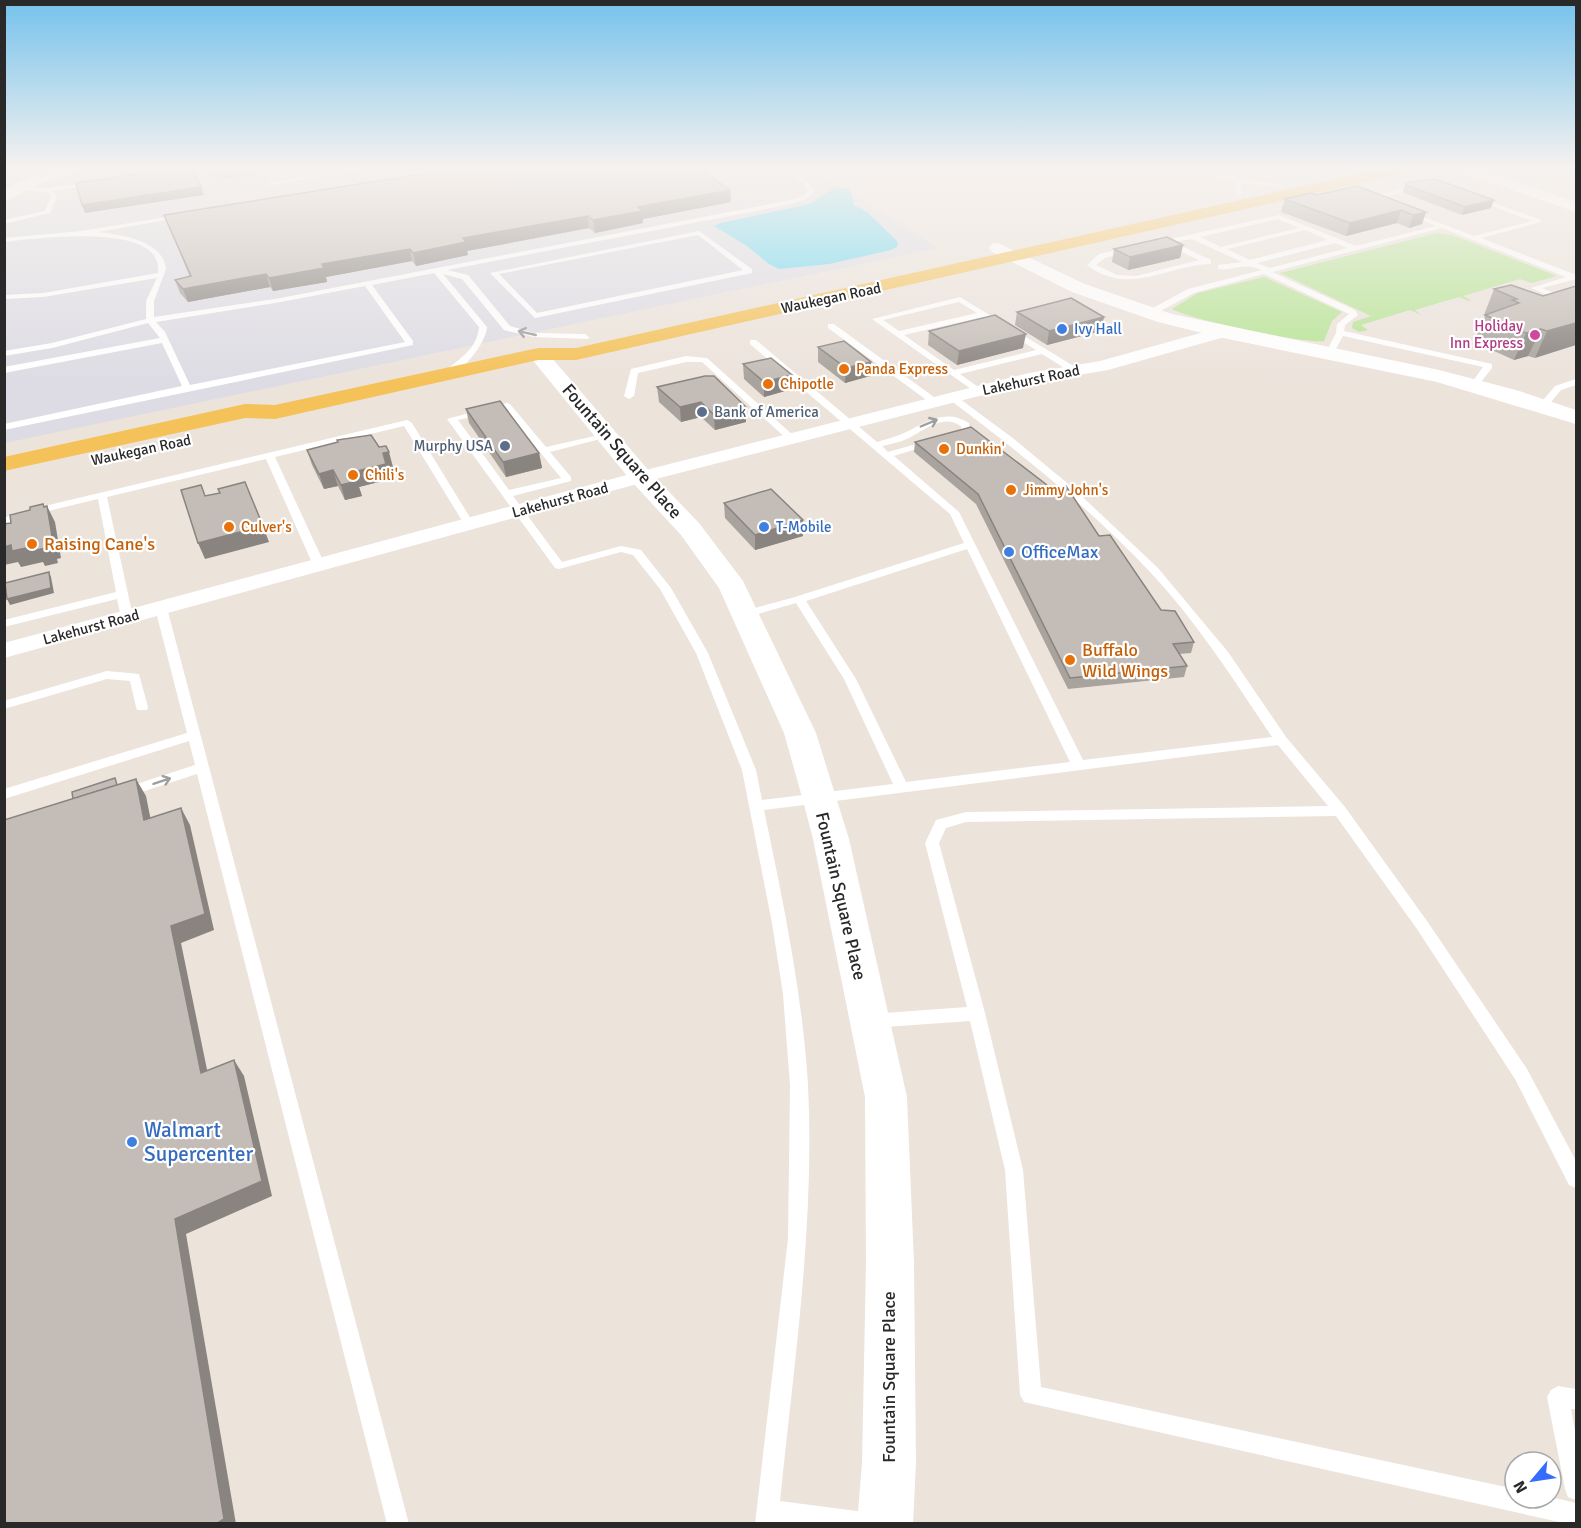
<svg xmlns="http://www.w3.org/2000/svg" width="1581" height="1528" viewBox="0 0 1581 1528" font-family="Signika,sans-serif">
  <style>
    .industrial { fill: #dddce4 }
    .green { fill: #b7e495 }
    .water { fill: #6ad8f1 }
    .lines { fill: none; stroke-linecap: round; stroke-linejoin: round }
    .lane { fill: #fff; fill-rule: evenodd }
    .street { fill: #fff; fill-rule: evenodd }
    .secondary { fill: #fff; fill-rule: evenodd }
    .primary { fill: #f4c258; fill-rule: evenodd }
    .highway { fill: #ff8f53; fill-rule: evenodd }
    .wall { fill: #a9a39d }
    .shaded-wall { fill: #898480 }
    .building { fill: #c4bdb7; stroke: #898480; stroke-width: 1.5 }
    .oneway { stroke: #9f9f9f }
    .shop-dot { fill: #3f7fe0; stroke: #fff; stroke-width: 2 }
    .hotel-dot { fill: #d1479c; stroke: #fff; stroke-width: 2 }
    .food-dot { fill: #e8710a; stroke: #fff; stroke-width: 2 }
    .service-dot { fill: #5c6f8a; stroke: #fff; stroke-width: 2 }
    .labels { text-anchor: middle; dominant-baseline: central; stroke-width: 4.5; stroke-linejoin: round; paint-order: stroke }
    .far-street-label { font-size: 15px; fill: #292929; stroke: #fff }
    .far-hotel-label { font-size: 15px; fill: #b23c85; stroke: #fff; text-anchor: end }
    .far-shop-label { font-size: 15px; fill: #366cbe; stroke: #fff; text-anchor: start }
    .far-food-label { font-size: 15px; fill: #c56008; stroke: #fff; text-anchor: start }
    .far-service-label { font-size: 15px; fill: #4e5e75; stroke: #fff; text-anchor: start }
    .street-label { font-size: 18px; fill: #292929; stroke: #fff }
    .food-label { font-size: 18px; fill: #c56008; stroke: #fff; text-anchor: start }
    .shop-label { font-size: 18px; fill: #366cbe; stroke: #fff; text-anchor: start }
    .near-shop-label { font-size: 21px; fill: #366cbe; stroke: #fff; text-anchor: start }
  </style>
  <rect width="100%" height="100%" fill="#ece3db"/>
  <path class="industrial" d="M37 168H812L938 248 5 443 4 178Z"/>
  <g class="green">
    <path d="M1437 233 1452 235 1557 276 1531 283 1520 279 1463 296 1471 300 1469 301 1459 297 1415 310 1421 315 1410 310 1361 325 1368 330 1359 332 1352 328 1353 322 1371 316 1280 273Z"/>
    <path d="M1264 277 1342 312 1332 321 1324 341C1306 344 1188 319 1172 309L1198 293Z"/>
  </g>
  <g class="water">
    <path d="M205 168H262C248 179 216 184 205 168Z"/>
    <path d="M835 187 850 189 854 205 867 212 897 241 898 246 891 250 829 264 779 269 769 264 747 246 714 226 721 223 810 204Z"/>
  </g>
  <g class="lines">
    <g class="lane">
      <path d="M352 168H367L270 185 267 183Z"/>
      <path d="M780 168C795 168 807 180 815 191L806 199 787 205 447 270 468 275 510 326 534 333 585 334 589 337 588 339 534 337 504 330 462 279 443 274 487 327C486 344 459 378 442 377V373C458 360 477 350 479 327L434 273 372 285 413 341V345L4 430V424L182 386 162 343 4 373V367L160 338 148 323 52 348 4 356V351L52 343 146 319V301L157 278 43 297 4 299V295L43 293 158 273C165 220 33 239 4 242V238L81 231 185 214 183 217 98 232C121 235 163 240 166 269L154 301V317L275 299 786 201 802 197 808 191 802 182ZM365 286 405 342 190 385 165 332 156 322 275 303Z"/>
      <path d="M1194 168C1205 168 1216 175 1227 174 1240 173 1252 168 1265 168L1232 177 1284 185 1281 187 1241 183 1242 194 1239 196 1236 194 1235 182Z"/>
      <path d="M94 182 96 185 53 191 57 196 50 213 4 224V220L45 211 51 196 46 192 20 190 18 187 48 188Z"/>
      <path d="M1419 184 1421 187 1371 201 1365 198Z"/>
      <path d="M1475 196 1541 220V222L1481 238 1576 275V279L1542 288 1576 302V307L1531 288 1566 277 1442 228 1272 272 1355 310 1358 315 1345 325 1344 331 1492 364V368L1477 387 1474 388 1470 385 1483 367 1343 336 1333 354H1327L1326 352 1336 333 1337 324 1349 314 1264 274 1194 293 1155 314H1149V310L1188 289 1262 270C1241 261 1238 271 1218 269V265L1242 262 1192 239 1173 242 1211 260V264C1167 265 1129 297 1087 265L1099 254 1131 247 1135 249 1134 251 1105 258 1096 265 1117 275 1136 276 1199 260 1164 244 1156 245 1152 243 1279 215 1356 246 1436 226 1406 214 1408 211 1474 236 1532 221 1473 199ZM1278 219 1299 228 1221 247 1200 237ZM1305 230 1328 240 1250 260 1227 249ZM1335 243 1348 248 1270 268 1257 263Z"/>
      <path d="M699 231 752 269V273L535 318 490 273ZM698 235 743 270 537 313 499 274Z"/>
      <path d="M960 297 1077 368 1078 370 1071 372 1042 354 960 374 981 389 982 391 978 394 872 319ZM959 302 977 313 899 331 883 320ZM983 317 1036 350 954 370 904 335Z"/>
      <path d="M828 324H834L938 400V404H932L828 328Z"/>
      <path d="M750 340H756L877 442C886 439 895 437 904 433 927 422 945 408 969 423V432L954 440 946 438 961 429V426C942 414 927 429 909 438 901 442 891 444 882 446L888 452 930 440 935 443 894 456 959 512 1083 760 1272 737C1234 680 1197 622 1150 572 1091 509 1019 452 950 400V396H956L1014 439 1072 487 1158 568 1228 652 1286 737 1345 807 1427 921 1527 1069 1576 1161V1188L1569 1185 1515 1079 1417 929 1336 816 966 822 946 828 939 843 985 1013 1023 1170 1041 1387 1515 1489V1498L1551 1497 1576 1503V1524H1568L1024 1402 1020 1395 1005 1170 970 1021 871 1028 865 1026 863 1021 865 1016 871 1014 967 1007 925 843 936 820 966 812 1328 806 1278 745 764 810C783 901 802 991 808 1084 815 1224 794 1363 780 1501L872 1513 880 1516 883 1524H755L788 1239 790 1085 783 994 772 923 742 770 696 653 660 589 633 555 621 552 559 569 555 568 447 419 507 403 510 404 546 447 608 433V437L550 452 571 477V481L513 496 562 562 621 546 641 550 671 588 708 653 756 770 762 800 893 784 844 679 796 603 744 618 738 614 740 612 795 597 964 543 950 514 750 344ZM505 409 561 478 509 490 458 420ZM967 549 1070 762 906 782 856 679 806 601Z"/>
      <path d="M686 356 707 358 795 437V441H789L702 362H686L638 373 634 396 629 399 624 396 631 369Z"/>
      <path d="M1576 379V385L1561 390 1547 407H1541L1539 405 1555 386Z"/>
      <path d="M407 420 412 423 474 524 473 526H465L464 524 404 426 275 457 325 565 323 567 319 568 313 565 266 459 107 497 133 617 131 620 127 621 121 617 117 599 4 627V620L116 592 98 499 19 518 4 527V519L11 514Z"/>
      <path d="M161 605 167 608 409 1524H387L197 774 123 798 116 793 118 790 195 765 189 741 4 799V789L187 733 155 608Z"/>
      <path d="M107 671 139 674 148 707 147 710H137L136 707 130 681 107 679 4 709V701Z"/>
      <path d="M1558 1386 1576 1389V1409H1571L1576 1436V1500L1568 1497 1565 1489 1547 1397 1551 1390Z"/>
    </g>
    <path class="street" d="M1222 327 1228 328 1230 332 1228 336 1108 370 1030 383 648 481 4 658V643L634 473 1029 373 1100 361Z"/>
    <g class="secondary">
      <path d="M58 168H82L79 171 40 184 4 202V190L28 178Z"/>
      <path d="M1455 168H1478L1576 202V212L1458 171Z"/>
      <path d="M998 243 1085 284 1172 314 1439 370 1516 390 1576 410V424L1437 382 1223 338 1158 322 1072 292 992 252 989 248 992 244Z"/>
      <path d="M538 348 545 350 650 472 699 523 743 581 816 733 849 839 907 1097 914 1263 916 1463 913 1524H857L862 1463 866 1263 865 1097 813 839 802 797 784 733 719 588 681 535 632 482 531 358 528 354 531 350Z"/>
    </g>
    <path class="primary" d="M1384 168H1413L1405 173 576 360H538L275 419 245 418 4 471V457L245 404 275 405 538 348H576Z"/>
    <path class="highway" d="M4 168H17L4 175Z"/>
  </g>
  <g class="wall">
    <path d="M1406 183 1491 208 1462 215 1404 193 1403 191Z"/>
    <path d="M1316 195 1426 212 1422 224 1409 228 1397 223 1346 236 1281 212 1285 199Z"/>
    <path d="M731 202 643 219V223L595 233 589 228 467 251 468 255 416 266 412 261 326 277 327 282 273 291 270 287 188 302 180 293 175 280 190 277 164 215Z"/>
    <path d="M1183 245 1180 258 1128 270 1112 262 1114 249Z"/>
    <path d="M1576 286 1535 358 1528 356 1514 360 1474 342 1485 316 1484 315 1494 289 1543 296Z"/>
    <path d="M1017 312 1101 331 1047 345 1015 325Z"/>
    <path d="M929 331 1023 348 957 365 928 345Z"/>
    <path d="M818 347 871 362 870 376 845 383 818 362Z"/>
    <path d="M743 364 792 389 764 397 744 379Z"/>
    <path d="M657 387 746 407V422L715 430 701 417 681 422 659 402Z"/>
    <path d="M466 409 539 453 542 468 506 477 469 423Z"/>
    <path d="M337 440 379 447 393 467 387 468 390 479 359 487 362 496 345 500 338 486 324 489 312 465 307 450 338 443Z"/>
    <path d="M915 442 1099 536 1161 610 1194 642 1191 653 1179 654 1187 666 1184 677 1068 689 976 504 914 452Z"/>
    <path d="M724 503 803 536 755 550 725 518Z"/>
  </g>
  <g class="shaded-wall">
    <path d="M201 187 204 195 85 213 82 205Z"/>
    <path d="M730 190 731 202 643 219V223L595 233 593 220 638 207Z"/>
    <path d="M1494 200 1491 208 1462 215 1465 207Z"/>
    <path d="M1401 210 1397 223 1346 236 1350 223Z"/>
    <path d="M1426 212 1422 224 1409 228 1413 215Z"/>
    <path d="M588 216 589 228 467 251 468 255 416 266 413 253 463 238Z"/>
    <path d="M1183 245 1180 258 1128 270 1130 257Z"/>
    <path d="M410 249 412 261 326 277 327 282 273 291 269 278 322 264Z"/>
    <path d="M266 274 270 287 188 302 183 289Z"/>
    <path d="M1104 317 1101 331 1047 345 1049 331Z"/>
    <path d="M1576 323V345L1535 358 1547 331Z"/>
    <path d="M1541 329 1528 356 1514 360 1526 333Z"/>
    <path d="M1026 334 1023 348 957 365 959 351Z"/>
    <path d="M871 362 870 376 845 383 846 368Z"/>
    <path d="M792 375V389L764 397V382Z"/>
    <path d="M701 402V417L681 422 680 407Z"/>
    <path d="M746 407V422L715 430 714 415Z"/>
    <path d="M389 452 393 467 387 468 390 479 359 487 362 496 345 500 341 485 353 472 383 453Z"/>
    <path d="M539 453 542 468 506 477 503 462Z"/>
    <path d="M333 470 338 486 324 489 319 474Z"/>
    <path d="M43 504 48 514 47 506 55 522 61 558 57 559 58 563 45 566 43 562 21 567 18 562 4 565V547L11 545 36 546 44 507Z"/>
    <path d="M803 520V536L755 550V535Z"/>
    <path d="M263 526 269 542 205 559 198 543Z"/>
    <path d="M49 572 51 577 54 593 10 605 7 599Z"/>
    <path d="M136 779 146 796 154 836 144 820Z"/>
    <path d="M181 808 190 825 214 930 181 943 211 1089 201 1073 171 926Z"/>
    <path d="M234 1060 244 1076 272 1196 186 1234 236 1524H216L175 1219Z"/>
  </g>
  <g class="building">
    <path d="M143 168H191L201 187 82 205 76 183 145 173Z"/>
    <path d="M460 168H698L730 190 638 207 642 211 593 220 588 216 463 238 466 242 413 253 410 249 322 264 324 268 269 278 266 274 183 289 175 280 191 276 164 215Z"/>
    <path d="M1435 179 1494 200 1465 207 1406 185V183Z"/>
    <path d="M1357 186 1426 212 1413 215 1401 210 1350 223 1285 199 1311 193 1316 195Z"/>
    <path d="M1167 237 1183 245 1130 257 1114 249Z"/>
    <path d="M1511 285 1543 296 1576 286V323L1547 331 1541 329 1526 333 1485 315 1519 303 1512 300 1517 299 1494 289Z"/>
    <path d="M1071 298 1104 317 1049 331 1017 312Z"/>
    <path d="M995 315 1026 334 959 351 929 331Z"/>
    <path d="M844 341 871 362 846 368 818 347Z"/>
    <path d="M771 358 792 375 764 382 743 364Z"/>
    <path d="M705 376H714L746 407 714 415 701 402 680 407 657 387Z"/>
    <path d="M500 401 539 453 503 462 466 409Z"/>
    <path d="M971 427 1051 488 1066 486 1099 536 1110 535 1161 610 1175 611 1194 642 1173 644 1187 666 1070 678 978 494 915 442Z"/>
    <path d="M371 435 379 447 386 446 389 452 383 453 386 464 353 472 357 481 341 485 333 470 319 474 307 450 338 442 337 440Z"/>
    <path d="M245 482 263 526 198 543 181 490 201 485 205 496 220 493 218 489Z"/>
    <path d="M771 489 803 520 755 535 724 503Z"/>
    <path d="M43 504 44 507 47 506 53 542 49 543 50 547 37 550 36 546 12 551 11 545 4 547V524L11 523 10 515 30 510V507Z"/>
    <path d="M49 572 51 588 7 599 5 583Z"/>
    <path d="M115 778 117 785 73 799 72 792Z"/>
    <path d="M136 779 144 820 181 808 205 914 171 926 201 1073 234 1060 262 1181 175 1219 224 1519 216 1524H4V820Z"/>
  </g>
  <defs><path id="oneway-shaft" d="M-6 0H5M1.5-3L5.5 0L1.5 3" fill="none" stroke-width="1.6" stroke-linecap="round" stroke-linejoin="round" transform="scale(1.5)"/></defs>
  <g class="oneway">
    <use href="#oneway-shaft" transform="translate(527 333) rotate(-167)"/>
    <use href="#oneway-shaft" transform="translate(929 423) rotate(-23)"/>
    <use href="#oneway-shaft" transform="translate(162 781) rotate(-18)"/>
  </g>
  <linearGradient id="sky" x2="0" y2="1"><stop stop-color="#75c2ec"/><stop offset="0.44" stop-color="#f6f2ef"/><stop offset="1" stop-color="#f6f2ef" stop-opacity="0"/></linearGradient>
  <rect width="1581" height="382" fill="url(#sky)"/>
  <g class="shop-dot">
    <circle cx="1062" cy="329" r="6"/>
    <circle cx="764" cy="527" r="6"/>
    <circle cx="1009" cy="552" r="6"/>
    <circle cx="132" cy="1142" r="6"/>
  </g>
  <circle class="hotel-dot" cx="1535" cy="335" r="6"/>
  <g class="food-dot">
    <circle cx="844" cy="369" r="6"/>
    <circle cx="768" cy="384" r="6"/>
    <circle cx="944" cy="449" r="6"/>
    <circle cx="353" cy="475" r="6"/>
    <circle cx="1011" cy="490" r="6"/>
    <circle cx="229" cy="527" r="6"/>
    <circle cx="32" cy="544" r="6"/>
    <circle cx="1070" cy="660" r="6"/>
  </g>
  <g class="service-dot">
    <circle cx="702" cy="412" r="6"/>
    <circle cx="505" cy="446" r="6"/>
  </g>
  <g class="labels">
    <g class="far-street-label">
      <text transform="translate(831 298) rotate(-12)">Waukegan Road</text>
      <text transform="translate(1031 380) rotate(-12)">Lakehurst Road</text>
      <text transform="translate(141 450) rotate(-12)">Waukegan Road</text>
      <text transform="translate(560 500) rotate(-15)">Lakehurst Road</text>
      <text transform="translate(91 627) rotate(-15)">Lakehurst Road</text>
    </g>
    <g class="far-hotel-label">
      <text x="1523" y="326">Holiday<tspan x="1523" dy="17">Inn Express</tspan></text>
    </g>
    <g class="far-shop-label">
      <text x="1074" y="329">Ivy Hall</text>
      <text x="776" y="527">T-Mobile</text>
    </g>
    <g class="far-food-label">
      <text x="856" y="369">Panda Express</text>
      <text x="780" y="384">Chipotle</text>
      <text x="956" y="449">Dunkin'</text>
      <text x="365" y="475">Chili's</text>
      <text x="1023" y="490">Jimmy John's</text>
      <text x="241" y="527">Culver's</text>
    </g>
    <g class="far-service-label">
      <text x="714" y="412">Bank of America</text>
      <text x="493" y="446" text-anchor="end">Murphy USA</text>
    </g>
    <g class="street-label">
      <text transform="translate(622 451) rotate(49)">Fountain Square Place</text>
      <text transform="translate(841 896) rotate(77)">Fountain Square Place</text>
      <text transform="translate(889 1377) rotate(-90)">Fountain Square Place</text>
    </g>
    <g class="food-label">
      <text x="44" y="544">Raising Cane's</text>
      <text x="1082" y="650">Buffalo<tspan x="1082" dy="21">Wild Wings</tspan></text>
    </g>
    <g class="shop-label">
      <text x="1021" y="552">OfficeMax</text>
    </g>
    <g class="near-shop-label">
      <text x="144" y="1130">Walmart<tspan x="144" dy="24">Supercenter</tspan></text>
    </g>
  </g>
  <rect width="1581" height="1528" fill="none" stroke="#292929" stroke-width="12"/>
  <g transform="translate(1533 1480) rotate(241)"><circle r="28" fill="#ffffff" stroke="#a9a9a9" stroke-width="1.5"/>
  <path d="M0-4.5L10 22L0 15L-10 22Z" fill="#366cfe"/>
  <text y="-9" font-size="16" font-weight="bold" text-anchor="middle" fill="#292929">N</text>
  </g>
</svg>
